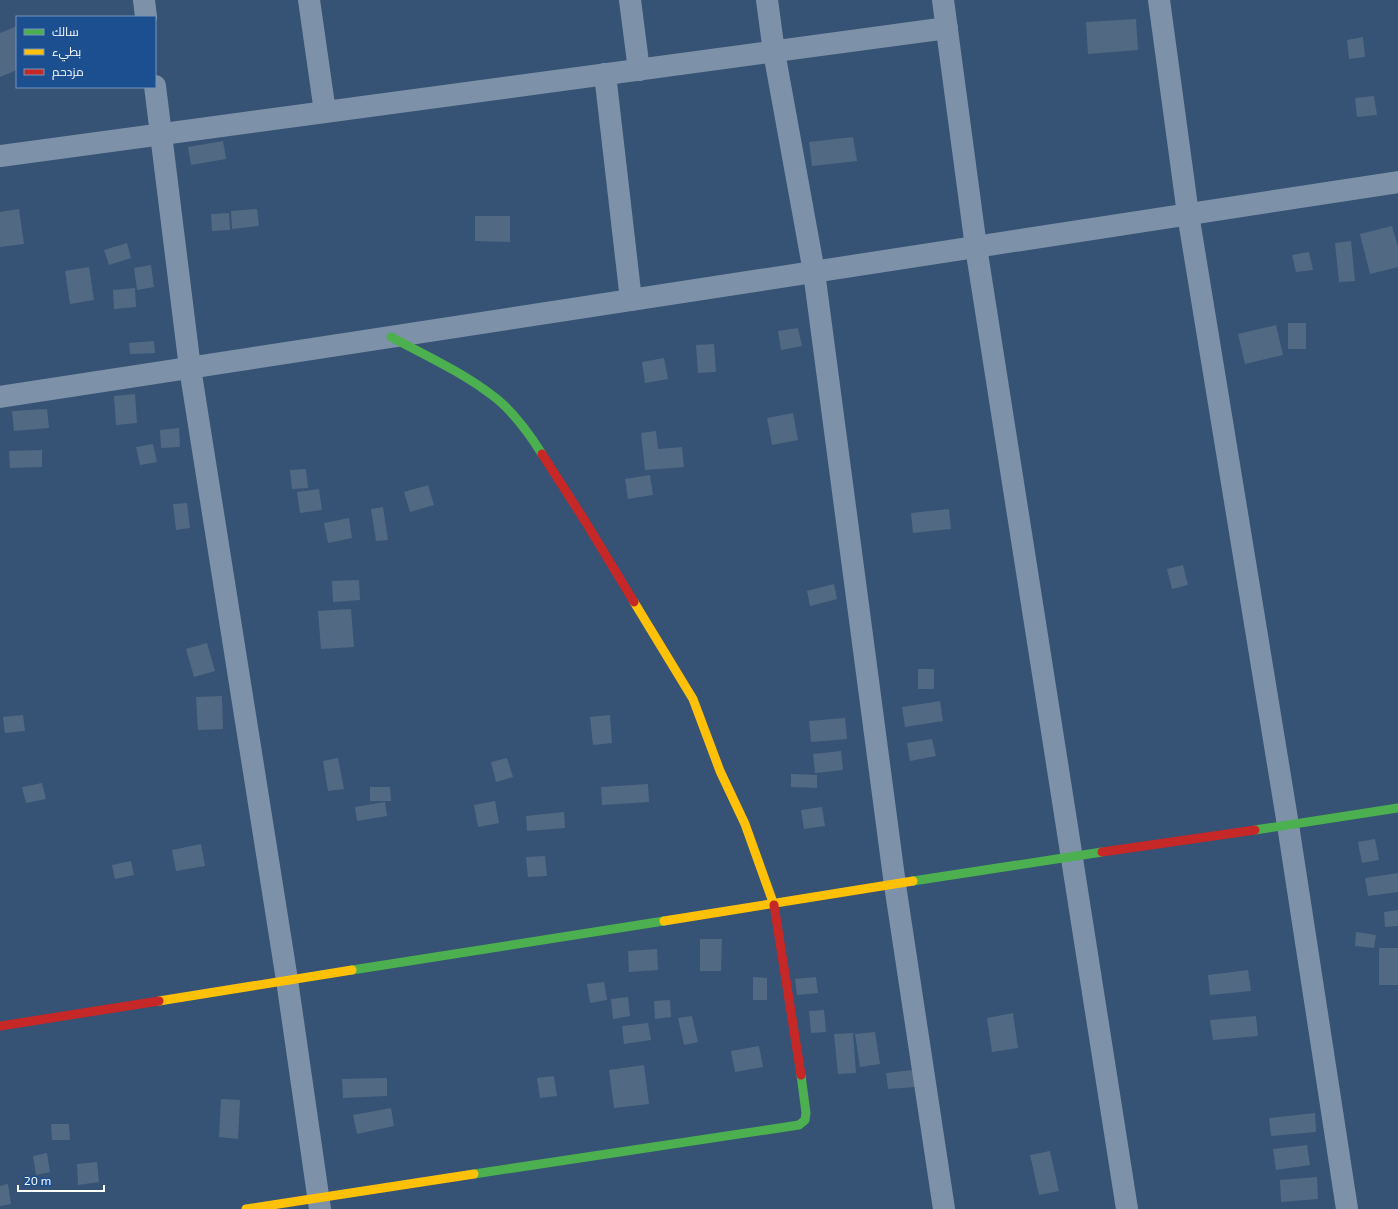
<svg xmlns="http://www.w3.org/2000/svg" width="1398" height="1209" viewBox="0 0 1398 1209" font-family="'Exo 2',Cairo,sans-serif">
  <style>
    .building { fill: #526984 }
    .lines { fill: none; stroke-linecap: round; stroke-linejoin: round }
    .street { stroke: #7d92a8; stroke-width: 22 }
    .fast { stroke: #4caf50; stroke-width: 9 }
    .slow { stroke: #ffc107; stroke-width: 9 }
    .jam { stroke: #c62828; stroke-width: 9 }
  </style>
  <rect width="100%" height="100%" fill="#365274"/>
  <g class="building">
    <path d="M1136 19 1138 50 1088 54 1086 22Z"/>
    <path d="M17 26V70L0 77V33Z"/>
    <path d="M1363 37 1365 57 1349 59 1347 40Z"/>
    <path d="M1374 96 1377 115 1357 117 1355 98Z"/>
    <path d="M853 137 857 161 812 166 809 142Z"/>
    <path d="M223 141 226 159 191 165 188 147Z"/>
    <path d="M19 209 24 244 0 247V212Z"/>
    <path d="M257 209 259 226 232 229 231 211Z"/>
    <path d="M229 213 230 230 212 231 211 214Z"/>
    <path d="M475 216H510V242L475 241Z"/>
    <path d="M1392 226 1398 247V267L1370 274 1360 234Z"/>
    <path d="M1351 241 1355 281 1339 282 1335 243Z"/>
    <path d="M127 243 131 258 109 265 104 250Z"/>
    <path d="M1309 252 1313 270 1296 272 1292 255Z"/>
    <path d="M151 265 154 287 137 290 134 268Z"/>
    <path d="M89 267 94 300 70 304 65 271Z"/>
    <path d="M135 288 136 307 114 309 113 290Z"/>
    <rect x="1288" y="323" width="18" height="26"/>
    <path d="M1276 325 1283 355 1245 364 1238 334Z"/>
    <path d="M798 328 802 346 781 350 778 331Z"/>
    <path d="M154 341 155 353 130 354 129 343Z"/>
    <path d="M714 344 716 372 698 373 696 345Z"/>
    <path d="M664 358 668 379 645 383 642 362Z"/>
    <path d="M135 394 137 423 116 425 114 396Z"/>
    <path d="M47 409 49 428 14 431 12 411Z"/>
    <path d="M793 413 798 440 772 445 767 418Z"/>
    <path d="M179 428 180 447 161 448 160 430Z"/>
    <path d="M656 431 658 449 682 447 684 467 645 470 641 433Z"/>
    <path d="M153 444 157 462 140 465 136 447Z"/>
    <path d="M42 450V467L10 468 9 451Z"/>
    <path d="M306 469 308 488 292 489 290 470Z"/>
    <path d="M650 475 653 495 628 499 625 479Z"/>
    <path d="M428 485 434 505 410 512 404 492Z"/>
    <path d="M319 489 322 510 300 513 297 492Z"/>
    <path d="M187 503 190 528 176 530 173 504Z"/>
    <path d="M383 507 388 540 376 541 371 509Z"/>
    <path d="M949 509 951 529 913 533 911 513Z"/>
    <path d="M349 518 352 538 328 543 324 523Z"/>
    <path d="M1183 565 1188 585 1172 589 1167 569Z"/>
    <path d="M359 580 360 600 333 602 332 581Z"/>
    <path d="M834 584 837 599 810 606 807 591Z"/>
    <path d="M351 609 354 647 321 649 318 611Z"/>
    <path d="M207 643 215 671 194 677 186 649Z"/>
    <rect x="918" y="669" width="16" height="20"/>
    <path d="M222 696 223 729 198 730 196 697Z"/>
    <path d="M940 701 943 721 905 727 902 707Z"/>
    <path d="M23 715 25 731 5 733 3 717Z"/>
    <path d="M610 715 612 743 593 745 590 717Z"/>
    <path d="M845 718 847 739 811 742 809 721Z"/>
    <path d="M932 739 936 756 910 761 907 743Z"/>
    <path d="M841 751 843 770 815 773 813 754Z"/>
    <path d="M338 758 344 789 328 791 323 761Z"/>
    <path d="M507 758 513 777 496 782 491 762Z"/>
    <path d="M791 774 817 775V788L791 787Z"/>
    <path d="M42 783 46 799 26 803 22 787Z"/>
    <path d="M648 784 649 802 602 805 601 787Z"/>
    <path d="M370 787H390L391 801H370Z"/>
    <path d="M495 801 499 823 478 827 474 805Z"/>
    <path d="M385 802 387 816 357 821 355 807Z"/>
    <path d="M822 807 825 826 804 829 801 810Z"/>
    <path d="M564 812 565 828 527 831 526 816Z"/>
    <path d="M1375 839 1379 860 1362 863 1358 842Z"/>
    <path d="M201 844 205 866 176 871 172 850Z"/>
    <path d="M545 856 547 876 528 877 526 857Z"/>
    <path d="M131 861 134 875 115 879 112 865Z"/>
    <path d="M1398 873V892L1368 896 1365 878Z"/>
    <path d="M1398 910V926L1385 927 1384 912Z"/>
    <path d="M1356 932 1376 935 1374 948 1355 946Z"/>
    <path d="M700 939H722L721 971H700Z"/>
    <rect x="1379" y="948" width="19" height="37"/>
    <path d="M657 949 658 970 629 972 628 951Z"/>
    <path d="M1248 970 1251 991 1210 995 1208 975Z"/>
    <path d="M753 977 767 978V1000H753Z"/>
    <path d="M816 977 818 993 797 995 795 979Z"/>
    <path d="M604 982 607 1000 590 1003 587 984Z"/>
    <path d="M628 997 630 1016 613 1019 611 999Z"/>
    <path d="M670 1000 671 1017 655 1019 654 1001Z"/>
    <path d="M824 1010 826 1032 811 1033 809 1011Z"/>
    <path d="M1013 1013 1018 1048 992 1052 987 1018Z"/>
    <path d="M692 1016 698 1042 684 1045 678 1018Z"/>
    <path d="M1256 1016 1258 1036 1213 1040 1210 1020Z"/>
    <path d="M648 1023 651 1040 624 1044 622 1026Z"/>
    <path d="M875 1032 880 1064 860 1067 855 1034Z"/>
    <path d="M853 1033 856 1073 838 1074 834 1034Z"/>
    <path d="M759 1046 763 1067 735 1072 731 1051Z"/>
    <path d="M644 1065 649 1104 614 1108 609 1070Z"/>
    <path d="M913 1070 915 1087 888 1089 886 1073Z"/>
    <path d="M554 1076 557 1096 540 1098 537 1078Z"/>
    <path d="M387 1078V1096L343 1098 342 1079Z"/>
    <path d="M221 1099 240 1100 238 1139 219 1137Z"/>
    <path d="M391 1108 394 1126 357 1134 353 1115Z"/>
    <path d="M1315 1113 1316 1132 1271 1136 1269 1118Z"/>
    <path d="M51 1124H69L70 1140H52Z"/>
    <path d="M1307 1145 1310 1165 1276 1170 1273 1149Z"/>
    <path d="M1050 1151 1059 1191 1039 1195 1030 1155Z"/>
    <path d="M47 1153 50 1172 36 1175 33 1156Z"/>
    <path d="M97 1162 99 1182 78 1185 77 1164Z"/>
    <path d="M1317 1177 1318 1199 1281 1202 1280 1180Z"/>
    <path d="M8 1184 11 1204 0 1206V1186Z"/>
  </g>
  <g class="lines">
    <g class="street">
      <path d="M144 0 146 17"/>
      <path d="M309 0 325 112"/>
      <path d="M630 0 639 70"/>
      <path d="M767 0 774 52 814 272 895 885 944 1209"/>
      <path d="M943 0 976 247 1127 1209"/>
      <path d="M1159 0 1188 214 1288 825 1347 1209"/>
      <path d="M605 74 631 300"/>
      <path d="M155 86 190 368 287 980 320 1209"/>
      <path d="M0 156 947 28"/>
      <path d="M0 397 1398 182"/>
    </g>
    <g class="fast">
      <path d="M391 337C427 356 464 373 497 399 514 413 530 435 542 454"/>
      <path d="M1255 830 1398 808"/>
      <path d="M913 881 1102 852"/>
      <path d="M352 970 664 921"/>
      <path d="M474 1174 799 1125 805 1120 806 1113 801 1075"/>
    </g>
    <g class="slow">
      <path d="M634 602 693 699 720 771 745 824 774 905"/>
      <path d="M664 921 913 881"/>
      <path d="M159 1001 352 970"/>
      <path d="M246 1209 474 1174"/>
    </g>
    <g class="jam">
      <path d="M542 454 585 521 634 602"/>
      <path d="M1102 852 1255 830"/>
      <path d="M774 905 801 1075"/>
      <path d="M0 1026 159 1001"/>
    </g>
  </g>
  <rect x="16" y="16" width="140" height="72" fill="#1b4f8f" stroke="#7695bc"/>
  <rect x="24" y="29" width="20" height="6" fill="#4caf50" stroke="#7695bc"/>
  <text x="52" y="36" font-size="12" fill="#ffffff">سالك</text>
  <rect x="24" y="49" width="20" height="6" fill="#ffc107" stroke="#7695bc"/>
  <text x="52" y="56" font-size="12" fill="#ffffff">بطيء</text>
  <rect x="24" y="69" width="20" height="6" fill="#c62828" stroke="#7695bc"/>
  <text x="52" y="76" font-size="12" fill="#ffffff">مزدحم</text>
  <path d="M18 1185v6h86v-6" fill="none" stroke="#ffffff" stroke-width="2"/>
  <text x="24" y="1185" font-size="12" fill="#ffffff" stroke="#1b4f8f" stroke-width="3" paint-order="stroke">20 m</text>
</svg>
